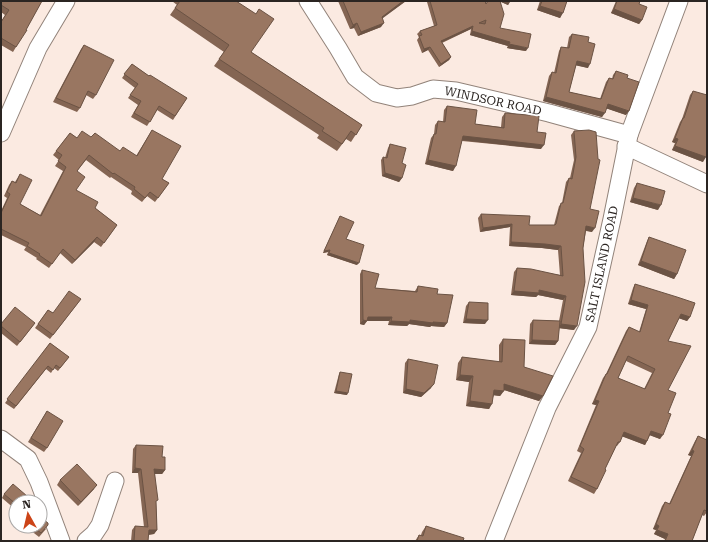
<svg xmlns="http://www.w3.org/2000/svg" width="708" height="542" viewBox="0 0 708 542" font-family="'Roboto Serif',serif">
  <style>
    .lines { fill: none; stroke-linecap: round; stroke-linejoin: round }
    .minor-casing { stroke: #92837a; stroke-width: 19 }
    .minor { stroke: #fff; stroke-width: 17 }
    .wall { fill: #846553; fill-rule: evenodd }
    .shaded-wall { fill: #6b5344 }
    .building { fill: #997661; stroke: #6b5344; fill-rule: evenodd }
    .labels { text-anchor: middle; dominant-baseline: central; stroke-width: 4; stroke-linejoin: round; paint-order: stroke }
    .street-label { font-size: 12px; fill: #2b2522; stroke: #fff }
  </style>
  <rect width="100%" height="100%" fill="#fbeae1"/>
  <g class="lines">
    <g class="minor-casing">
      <g id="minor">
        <path d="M308 1 338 48 355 77 376 93 397 98 412 96 433 89 456 91 549 113 629 135"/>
        <path d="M1 133 38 48 66 1"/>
        <path d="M626 146 707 184"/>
        <path d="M1 439 28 459 39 482 61 541"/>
        <path d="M86 541 94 534 100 525 115 481"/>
        <path d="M494 541 547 408 588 327 612 219 629 135 679 1"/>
      </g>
    </g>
    <use href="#minor" class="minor"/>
  </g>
  <g class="wall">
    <path d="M1 1H42L16 47 13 52 1 45V22L5 15 1 12Z"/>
    <path d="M172 1H236L251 52 362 125 351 142 346 139 337 151 317 138 319 135 214 66 224 52 170 15 177 5Z"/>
    <path d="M338 1H406L382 18 381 27 358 36 354 28 350 29Z"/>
    <path d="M428 1H485L486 4 487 1H510L508 5 501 2 500 28 526 51 507 48 508 46 470 35 471 29 442 43 451 57 449 60 439 67 428 50 422 53 417 40 419 37 417 34 420 31 434 26 427 2Z"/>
    <path d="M540 1H567L560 18 537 10Z"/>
    <path d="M616 1H640L639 4 642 20 639 24 611 13Z"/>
    <path d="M572 34 588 42V68L576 65 569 92 600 99 606 82 609 78 612 79 613 75 616 71 627 78 626 115 606 108 602 117 543 101 549 76 552 72 554 73 559 51 561 47 567 48 569 37Z"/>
    <path d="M84 45 96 95 93 99 86 95 80 108 77 112 53 102 81 49Z"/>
    <path d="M132 64 149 76 187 98 173 120 157 110 147 126 131 117 138 105 128 98 135 88 122 78Z"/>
    <path d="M693 91 703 162 672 150 675 143 672 142 680 122 682 119 690 95Z"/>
    <path d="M447 106 475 124 501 127 502 117 505 113 537 132 541 149 462 141 453 171 425 164 431 138 434 134 435 125 438 121 443 122 444 110Z"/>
    <path d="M152 130 162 179 169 183 155 202 147 196 142 202 131 194 132 191 111 177 110 178 86 160 77 171 76 190 95 208 117 225 101 247 94 242 72 264 60 253 49 268 36 259 37 258 24 250 26 247 1 235V211L7 198 4 196 9 185 12 181 15 182 20 174V204L40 215 63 171 55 166 59 160 53 155 70 133 77 138 91 137 120 151 136 156Z"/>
    <path d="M574 131 590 209 592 232 586 231 583 248 574 330 559 328 558 341 555 345 529 344 530 324 533 320 559 321 563 300 538 295 536 297 511 295 514 272 517 268 560 275 558 250 542 248 509 246 510 227 480 232 478 218 481 214 529 225H554L559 206 562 203 566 182 569 178H570L574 160 571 135Z"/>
    <path d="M390 144 402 163V178L399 182 382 176 381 160 383 157 385 158 388 148Z"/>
    <path d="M637 183 658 210 630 202 634 188Z"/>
    <path d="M340 216 346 239 357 265 327 255 328 252 323 253Z"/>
    <path d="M649 237 677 274 674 279 638 265 647 241Z"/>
    <path d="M362 270 375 288 415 291 418 286 437 294 447 323 444 327 431 326 430 327 409 324 407 326 388 325 389 321H367L364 325 360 324V274Z"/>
    <path d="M635 284 690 317 687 321 679 318 668 341V413L660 439 650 435 645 445 622 436 620 442 617 446H616L605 469 597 489 594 494 568 481 581 453 577 451 596 405 592 404 603 378 606 374 626 331 629 327 639 332 646 309 628 304 633 288ZM626 361 652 373 644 389 618 378Z"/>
    <path d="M81 299 50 339 35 328 48 310 53 313Z"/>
    <path d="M469 302 485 324 463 323 466 306Z"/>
    <path d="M35 323 17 346 1 333V324Z"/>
    <path d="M503 339 524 367 543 396 539 401 504 390 500 396 494 395 489 409 466 406 469 382 456 380 458 363 462 357 499 362V345Z"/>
    <path d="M50 343 69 357 58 371 54 368 51 373 46 369 14 409 5 403Z"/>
    <path d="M408 359 431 388 421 397 403 393 405 363Z"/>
    <path d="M340 372 347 395 334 393 339 374Z"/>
    <path d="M47 411V448L44 452 28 442Z"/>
    <path d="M698 436 707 440V512L704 516 702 515 692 541H664L665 539 654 534 656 530 653 529 662 506 665 502 669 504 691 456 688 455 695 441Z"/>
    <path d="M136 445 162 457 165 470 162 474H155L157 530 154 534 148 535V541H131L132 530 135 526 144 527 138 473H132L133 449Z"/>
    <path d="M60 480 94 489 78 506 57 485Z"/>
    <path d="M4 494 16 502V510L2 498Z"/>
    <path d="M25 526H40L46 529 39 537Z"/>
    <path d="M426 526 463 541H415L419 535H421L422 532Z"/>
  </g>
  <g class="shaded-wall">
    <path d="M403 1H406L379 21 382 17Z"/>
    <path d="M499 1H509L510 2 508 5Z"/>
    <path d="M540 6 563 13 560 18 537 10Z"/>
    <path d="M614 9 642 20 639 24 611 13Z"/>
    <path d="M357 23 354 28 350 29 353 25Z"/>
    <path d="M384 23 381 27 358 36 361 32Z"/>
    <path d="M473 26 471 29 438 44 441 41Z"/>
    <path d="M472 31 510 42 508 46 470 35Z"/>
    <path d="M509 44 528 48 526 51 507 48Z"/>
    <path d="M430 47 428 50 422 53 424 49Z"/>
    <path d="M451 57 449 60 439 67 441 64Z"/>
    <path d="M577 61 590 64 588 68 574 65Z"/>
    <path d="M546 97 605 113 602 117 543 101Z"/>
    <path d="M608 104 629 111 626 115 605 108Z"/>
    <path d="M463 136 544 145 541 149 460 140Z"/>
    <path d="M675 138 678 139 675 143 672 142Z"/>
    <path d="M675 146 706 157 703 162 672 150Z"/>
    <path d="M428 160 456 166 453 171 425 164Z"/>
    <path d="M385 173 402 178 399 182 382 176Z"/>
    <path d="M633 198 661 205 658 210 630 202Z"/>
    <path d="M512 224 510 227 480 232 483 228Z"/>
    <path d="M586 226 595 228 592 232 584 230Z"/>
    <path d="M97 237 94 242 72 264 75 260Z"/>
    <path d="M511 242 545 244 561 246 558 250 542 248 509 246Z"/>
    <path d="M330 250 328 252 323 253 324 251Z"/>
    <path d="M329 253 359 263 357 265 327 255Z"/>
    <path d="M641 261 677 274 674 279 638 265Z"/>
    <path d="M539 290 566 296 563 300 538 295 536 297 511 295 514 291Z"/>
    <path d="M631 300 648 305 646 309 628 304Z"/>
    <path d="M681 314 690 317 687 321 678 318Z"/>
    <path d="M368 317H392L389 321H367L364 325 360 324 363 320Z"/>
    <path d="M466 319 488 320 485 324 463 323Z"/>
    <path d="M410 320 433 322 447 323 444 327 431 326 430 327 409 324 407 326 388 325 391 321Z"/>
    <path d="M561 324 577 326 574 330 558 328Z"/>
    <path d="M532 340 558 341 555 345 529 344Z"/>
    <path d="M460 375 473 376 469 382 456 380Z"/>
    <path d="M434 384 431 388 421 397 403 393 406 389Z"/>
    <path d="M504 384 543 396 539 401 501 389Z"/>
    <path d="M494 390 504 391 500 396 491 395Z"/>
    <path d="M336 391 348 393 347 395 334 393Z"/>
    <path d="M595 400 599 401 596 405 592 404Z"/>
    <path d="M470 401 492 404 489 409 466 406Z"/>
    <path d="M651 431 663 435 660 439 649 435Z"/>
    <path d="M624 432 647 441 645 445 621 436Z"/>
    <path d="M692 450 694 451 691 456 688 455Z"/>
    <path d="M135 468 141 469 138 473H132Z"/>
    <path d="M154 469 165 470 162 474H151Z"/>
    <path d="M97 485 94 489 78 506 81 502Z"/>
    <path d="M656 524 659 526 656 530 653 529Z"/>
    <path d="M149 530H157L154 534 146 535Z"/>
    <path d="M657 530 668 534 665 539 654 534Z"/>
  </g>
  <g class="building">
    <path d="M1 1H42L26 30H27L16 47 1 38V22L9 10 1 5Z"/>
    <path d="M180 1H236L256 14 259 9 274 19 251 52 362 125 356 135 351 131 342 144 322 131 324 128 219 59 229 45 175 8Z"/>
    <path d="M343 1H403L382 17 384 23 361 32 357 23 353 25Z"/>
    <path d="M430 1H485L486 4 488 1H500L504 14 500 28 531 34 528 48 509 44 510 42 472 31 473 26 441 41 451 57 441 64 430 47 424 49 419 36 422 35 420 31 437 25ZM486 20 485 24 479 23Z"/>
    <path d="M542 1H567L563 13 540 6Z"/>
    <path d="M617 1H640L639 4 647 7 642 20 614 9Z"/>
    <path d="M572 34 589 37 588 42 595 44 590 64 577 61 569 92 601 99 609 78 613 79 616 71 628 75 627 78 639 82 629 111 608 104 605 113 546 97 552 72 556 73 561 47 569 48Z"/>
    <path d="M84 45 114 60 96 95 88 91 80 108 56 98Z"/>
    <path d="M132 64 149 76 150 75 187 98 175 116 159 106 150 122 134 113 141 101 130 95 138 84 124 74Z"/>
    <path d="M693 91 707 95V155L706 157 675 146 678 139 675 138 683 118H684Z"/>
    <path d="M447 106 477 110 475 124 504 128 505 113 539 116 537 132 546 133 544 145 463 136 456 166 428 160 434 134H436L438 121 445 122Z"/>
    <path d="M152 130 181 146 162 179 169 183 158 198 150 192 145 198 134 189 135 187 114 173 113 174 89 155 77 171 85 177 76 190 98 202 95 208 117 225 104 243 97 237 75 260 63 249 52 264 39 255 40 254 27 246 29 243 1 229V213L10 194 7 192 12 181 16 183 20 174 32 180 20 204 41 216 66 167 58 161 62 155 56 151 70 133 77 138 82 131 91 137 95 133 120 151 123 147 137 156Z"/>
    <path d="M589 130 596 132 598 159 600 160 590 209 599 211 595 228 586 226 583 248 585 282 577 326 561 324 566 296 539 290V293L514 291 517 268 531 269 563 276 561 246 545 244 511 242 512 224 483 228 481 214 530 216 529 225H555L556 224 561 203H563L569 178 572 179 576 157 574 131Z"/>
    <path d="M390 144 406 148 402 163 406 165 402 178 385 173 383 157 387 158Z"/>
    <path d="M637 183 665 191 661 205 633 198Z"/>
    <path d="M340 216 354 222 346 239 364 245 359 263 329 253 330 250 324 251Z"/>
    <path d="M649 237 686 250 677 274 641 261Z"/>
    <path d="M362 270 379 274 375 288 417 292 418 286 438 289 437 294 453 295 447 323 433 322V323L410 320V322L391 321 392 317H368L367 321 363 320Z"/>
    <path d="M635 284 677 297 695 303 690 317 681 314 668 341 691 346 668 390 676 393 668 413 671 414 663 435 651 431 647 441 624 432 620 442H618L605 469 606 470 597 489 571 477 584 449 580 446 599 401 595 400 606 374H607L629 327 640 332 648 305 631 300ZM628 356 655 369 645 389 618 378Z"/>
    <path d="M69 291 81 299 53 335 38 324 48 310 53 313Z"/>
    <path d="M469 302 488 303V320L466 319Z"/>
    <path d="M15 307 35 323 20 342 1 326V324Z"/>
    <path d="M533 320 560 321 558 341 532 340Z"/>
    <path d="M503 339 525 340 524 367 553 376 543 396 504 384V391L494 390 492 404 470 401 473 376 460 375 462 357 502 362Z"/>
    <path d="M50 343 69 357 60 368 56 365 53 370 48 366 16 406 7 399Z"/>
    <path d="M408 359 438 365 434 384 424 393 406 389Z"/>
    <path d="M340 372 352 374 348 393 336 391Z"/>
    <path d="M47 411 63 421 47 448 31 438Z"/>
    <path d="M698 436 707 440V511L704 510 692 541H665L668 534 657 530 659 526 656 524 665 502 670 504 694 451 692 450Z"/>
    <path d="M136 445 163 446 162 457H165V470L154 469 158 500 156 501 157 530H149L148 541H134L135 526 148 527 141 469 135 468Z"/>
    <path d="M77 464 97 485 81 502 60 480Z"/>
    <path d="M13 484 34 502H16V504L4 494Z"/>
    <path d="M40 507 43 511 40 514Z"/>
    <path d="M40 517 48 523V525L41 533 32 526H40Z"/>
    <path d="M426 526 464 538 463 541H417L419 535 423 536Z"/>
  </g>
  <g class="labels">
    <g class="street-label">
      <text transform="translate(493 101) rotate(12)">WINDSOR ROAD</text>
      <text transform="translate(602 264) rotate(-78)">SALT ISLAND ROAD</text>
    </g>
  </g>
  <rect width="708" height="542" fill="none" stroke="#2b2522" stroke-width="4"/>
  <g transform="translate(28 514) rotate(352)"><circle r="19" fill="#ffffff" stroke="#aaa8a7"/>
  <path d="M0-3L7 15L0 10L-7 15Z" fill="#cc4418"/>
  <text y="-6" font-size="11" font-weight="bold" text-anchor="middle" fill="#2b2522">N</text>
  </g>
</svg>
